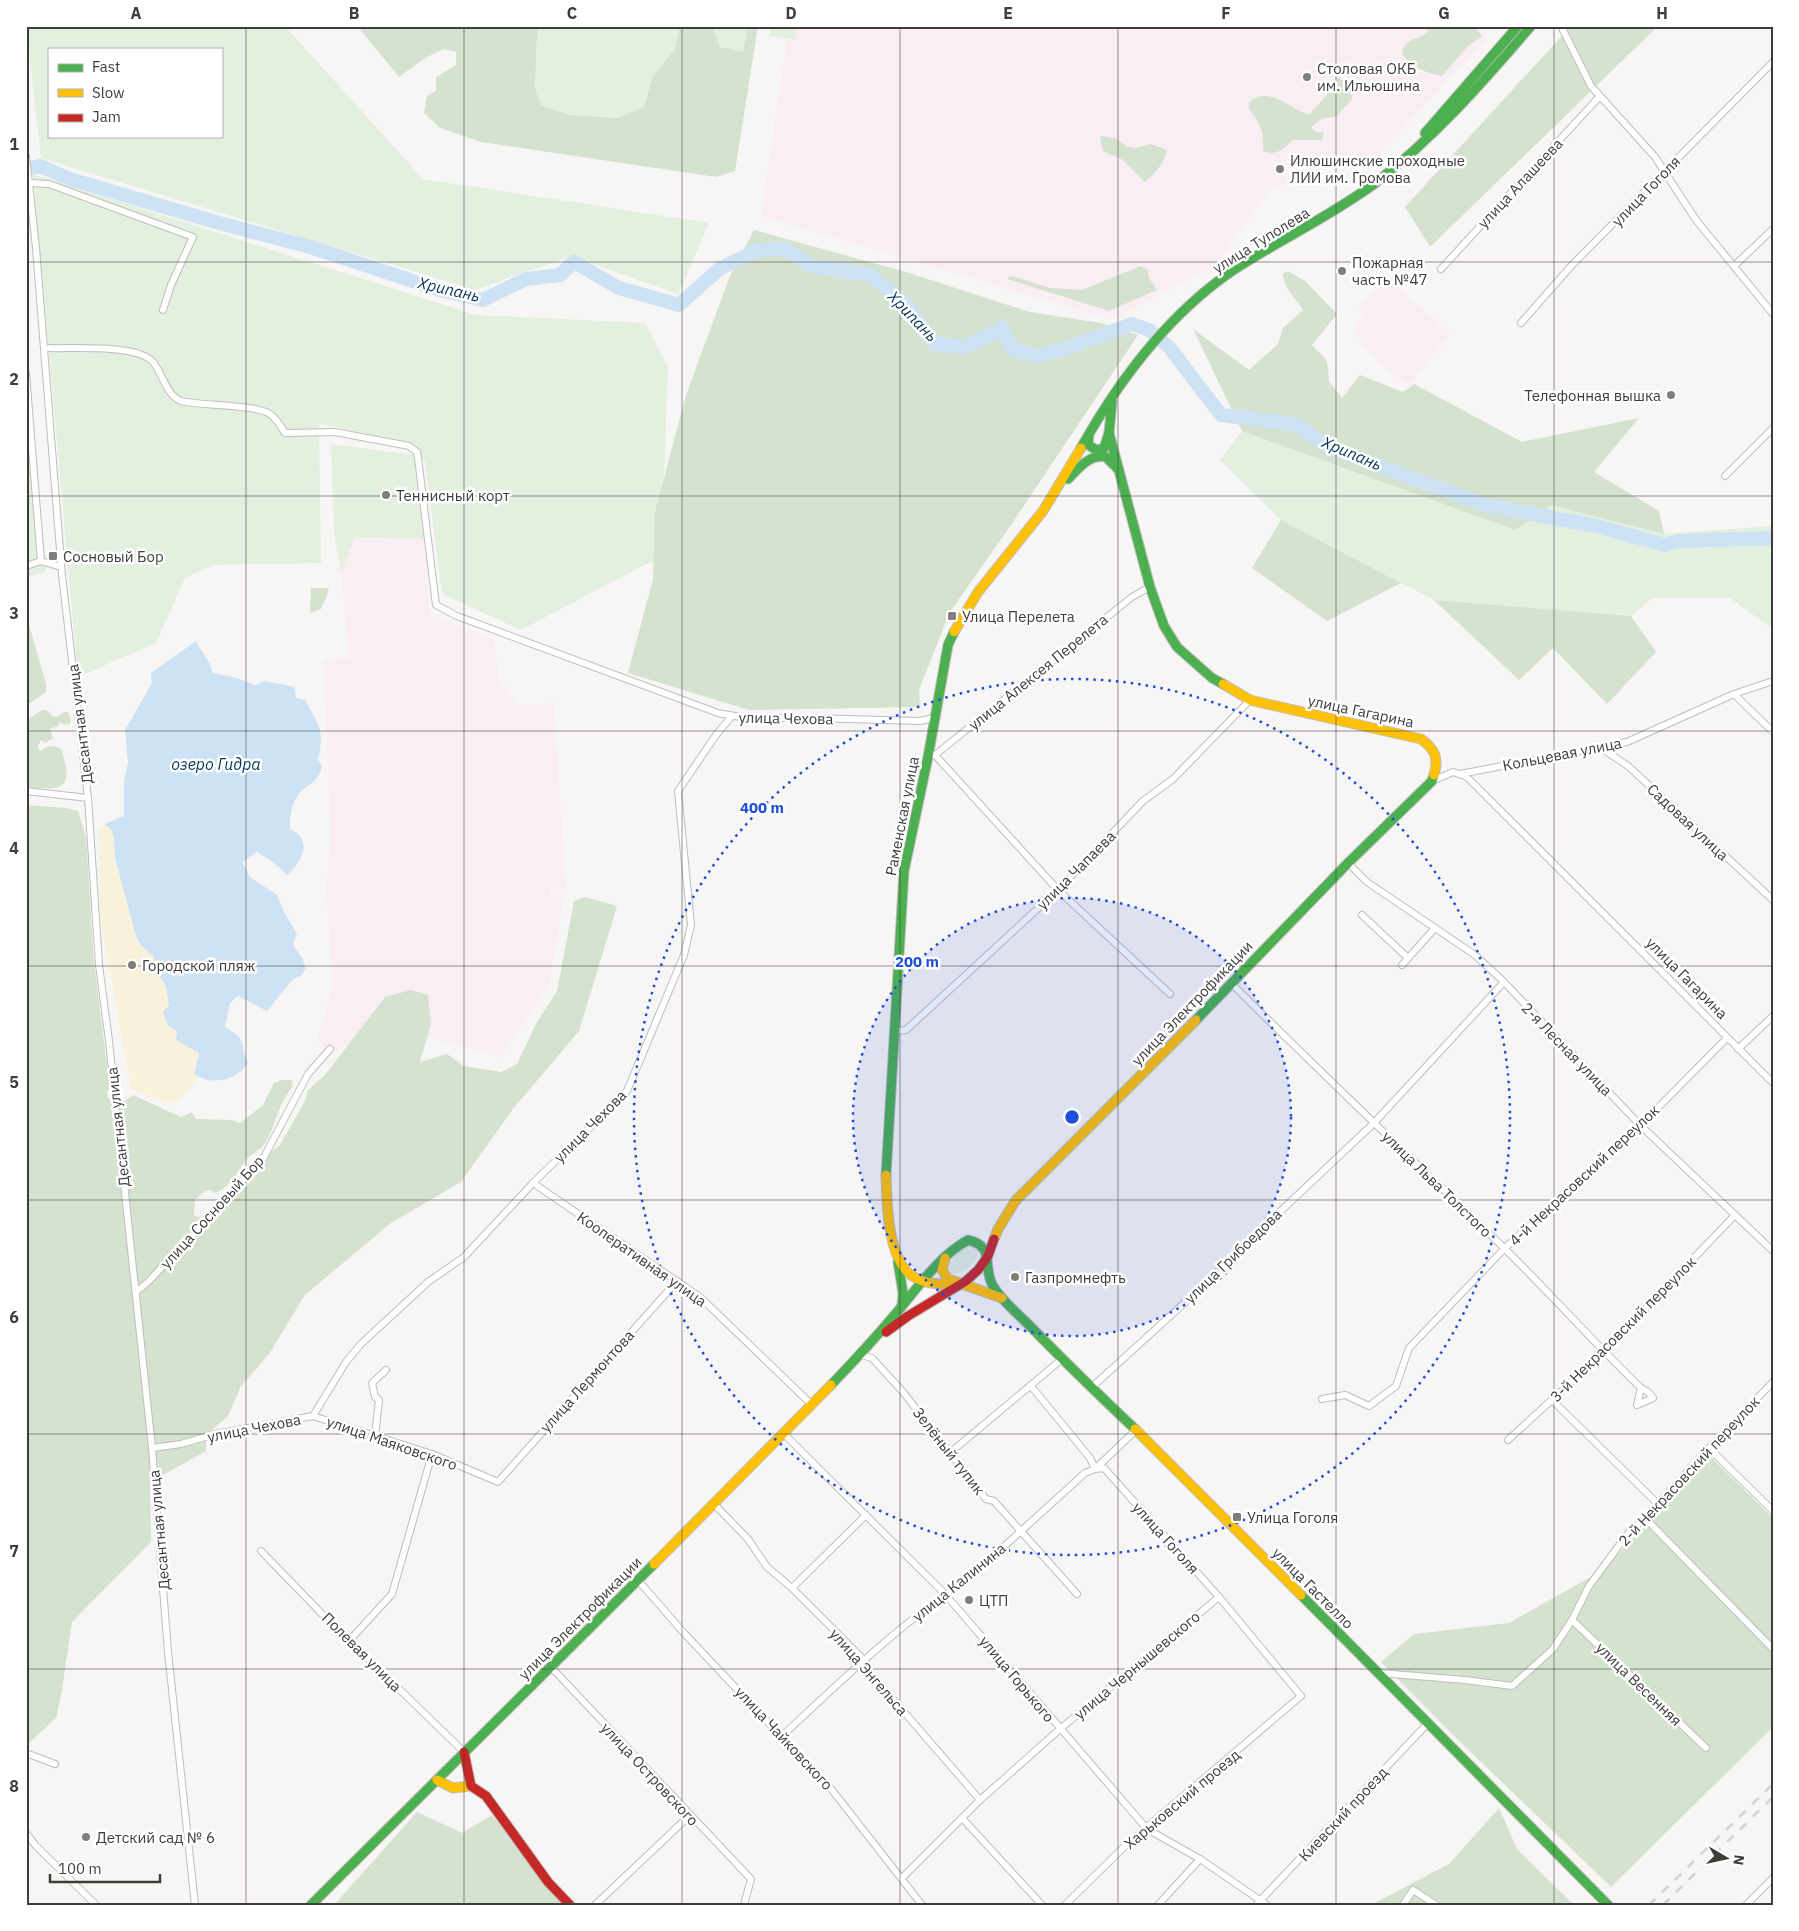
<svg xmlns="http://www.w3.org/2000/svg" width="1799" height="1931" viewBox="0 0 1799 1931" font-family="'IBM Plex Sans',sans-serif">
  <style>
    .industrial { fill: #faeef5 }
    .green { fill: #e3efdf; fill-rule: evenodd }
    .forest { fill: #d4e2cf }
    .sand { fill: #f8f2dc }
    .water { fill: #cde2f5 }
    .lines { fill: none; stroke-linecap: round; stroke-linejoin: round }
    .river { stroke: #cde2f5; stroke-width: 14 }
    .street-casing { stroke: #bfbebc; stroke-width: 8 }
    .fast-casing { stroke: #bfbebc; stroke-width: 11 }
    .slow-casing { stroke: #bfbebc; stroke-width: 11 }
    .jam-casing { stroke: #bfbebc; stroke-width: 11 }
    .street { stroke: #fefefd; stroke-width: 6 }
    .fast { stroke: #4caf50; stroke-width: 9 }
    .slow { stroke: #ffc107; stroke-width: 9 }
    .jam { stroke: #c62828; stroke-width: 9 }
    .rail { stroke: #d3d2d2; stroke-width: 2.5; stroke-dasharray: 9 9; stroke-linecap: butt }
    .grid { fill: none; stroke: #3e3d3a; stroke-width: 1; stroke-opacity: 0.55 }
    .ring { fill: none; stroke: #1d4ed8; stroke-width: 2.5; stroke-dasharray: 2.5 5 }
    .poi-dot { fill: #7f7e7b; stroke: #fff; stroke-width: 2 }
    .labels { text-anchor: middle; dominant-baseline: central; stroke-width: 5; stroke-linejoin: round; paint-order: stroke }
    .poi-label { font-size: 15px; fill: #3e3d3a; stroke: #fff; text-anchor: start }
    .street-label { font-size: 15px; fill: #3e3d3a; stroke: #fff }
    .water-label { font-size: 16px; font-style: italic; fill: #03365b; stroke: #fff }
    .centre { fill: #1d4ed8; stroke: #fff; stroke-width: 2.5 }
    .ring-label { font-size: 15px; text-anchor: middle; font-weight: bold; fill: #1d4ed8; stroke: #fff; stroke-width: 5; stroke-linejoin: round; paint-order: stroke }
    .neatline { fill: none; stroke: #3e3d3a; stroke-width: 2 }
    .grid-label { font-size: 16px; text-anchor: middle; font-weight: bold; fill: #3e3d3a }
  </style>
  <rect width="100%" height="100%" fill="#f8f6f4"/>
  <g class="industrial">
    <path d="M789 26H1483L1480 30 1489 37 1371 162 1303 154 1298 159 1295 158 1283 175 1287 178 1282 186 1279 184 1275 188 1273 187 1266 196 1214 267 1111 320 761 216Z"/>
    <path d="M1387 277 1450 334 1409 385 1388 370 1364 348 1353 329 1362 317 1359 307Z"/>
    <path d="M355 537 424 539 430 614 493 639 499 678 517 705 554 703 566 890 550 888 549 895 564 898 550 983 500 1057 411 1033 342 1045 334 1054 317 1040 333 987 326 888 331 835 323 660 349 658 341 573Z"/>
  </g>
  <g class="green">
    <path d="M26 26H285L423 179 709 223 678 294 571 256 475 290 41 158ZM49 49H221V136H49Z"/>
    <path d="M539 26H680L675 49 653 76 644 107 617 118 570 115 541 105 535 90 537 35Z"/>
    <path d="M712 26H748L743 52 720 47Z"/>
    <path d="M771 26H798L795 40 769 36Z"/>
    <path d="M33 174 476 315 645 323 668 367 661 559 646 564 521 630 442 594 425 462 410 442 319 424 321 563 213 565 185 578 156 643 78 677Z"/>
    <path d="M26 354 46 568 45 572 26 577Z"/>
    <path d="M1242 431 1515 530 1551 505 1664 534 1773 526V629L1730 598H1652L1631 616 1434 600 1281 520 1220 460Z"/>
    <path d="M331 444 414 455 424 539 355 537 341 573 334 533Z"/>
    <path d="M969 1243 979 1249C979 1261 963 1276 951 1273L947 1265 948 1259Z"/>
  </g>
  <g class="forest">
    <path d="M357 26H539L537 35 535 89 541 105 570 115 617 118 644 107 653 76 675 49 680 26H712L720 47 743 52 748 26H758L735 171 716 177 481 142 440 128 424 113 427 96 436 91V77L456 65V52L444 49 425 58 399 77Z"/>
    <path d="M1424 26H1474L1482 36 1467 47 1442 76C1427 73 1410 67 1402 54 1406 34 1419 43 1428 31Z"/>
    <path d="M1571 26H1658L1430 247 1405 207Z"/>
    <path d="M1337 76 1343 81 1353 98 1337 116 1322 119 1311 127 1316 132H1324L1322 140H1292C1284 150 1276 156 1263 151 1264 132 1261 124 1249 109V102C1270 85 1289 109 1309 115L1336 84Z"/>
    <path d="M1100 136 1115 138 1128 147 1136 148 1151 144 1167 150C1164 162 1156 174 1145 182L1123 160 1103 151Z"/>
    <path d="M754 230 906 272 1030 312 1101 323 1138 335 1011 525 950 612 919 690 920 707 749 710 628 673 653 579 655 512 686 395 730 276Z"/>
    <path d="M1141 266 1148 270 1149 278 1157 290 1109 311 1007 279 1011 276 1051 288 1082 290Z"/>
    <path d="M1288 271 1305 281 1337 314 1312 345 1327 361 1329 381 1342 398 1360 375 1403 392 1414 384 1522 442 1639 418 1594 472 1659 511 1664 534 1551 505 1515 530 1242 431 1193 329 1249 370 1278 344 1283 328 1303 310 1287 288 1282 274Z"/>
    <path d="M1281 520 1401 583 1327 621 1252 568Z"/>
    <path d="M311 588H329L326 598 321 609 310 613Z"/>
    <path d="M1434 600 1631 616 1656 652 1607 704 1553 648 1519 680Z"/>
    <path d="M26 614 46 684V692L26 706Z"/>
    <path d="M42 710H47L52 716 56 717 64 712H68L71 721 69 724 64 725 60 722 58 726 50 729 53 738 45 743 41 740 37 748 40 751C47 746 51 745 60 748 64 753 64 760 66 767 71 795 45 788 26 787V730L28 729 27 720Z"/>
    <path d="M26 805 66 808 78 811 86 837 94 963 110 1089 107 1092 108 1098 123 1102 133 1095 181 1117 192 1112 196 1119 231 1120 240 1123 263 1105 274 1083 282 1080H292C294 1087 291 1088 288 1093 277 1108 275 1127 266 1142 261 1150 251 1153 246 1160 237 1173 231 1187 215 1193L211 1190 205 1191 195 1200 194 1215 201 1218 200 1221 211 1215 227 1196 239 1194 262 1169 270 1153 280 1145 305 1101 308 1090 325 1075 385 997 411 990 428 995 431 1024 420 1062 447 1054 464 1066 501 1072 517 1064 537 1022 557 991 574 901 585 897 617 906 579 1031 513 1109 461 1182 391 1223 305 1295 269 1354 241 1386 228 1416 206 1435V1451L150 1482 151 1542 72 1622 61 1696 56 1718 26 1746Z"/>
    <path d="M1710 1456 1773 1518V1727L1611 1887 1453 1735 1381 1662 1414 1634 1509 1623 1603 1570Z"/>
    <path d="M1499 1808 1517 1849 1574 1905H1371L1449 1864Z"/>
    <path d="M417 1812 462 1833 492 1815 565 1905H334Z"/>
  </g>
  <path class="sand" d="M104 824 111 829 114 838 115 858 136 936 140 944 153 956 158 974 166 986 169 1005 163 1012 168 1026 177 1031 176 1040 199 1053 194 1074 198 1077 180 1100 168 1103 131 1089 100 915 99 829Z"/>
  <path class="water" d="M196 641C202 653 210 660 213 673L237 678 255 685 265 681 295 687 296 698 305 700C319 726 325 730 318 759L322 767C315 787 310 781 299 794 291 804 290 817 290 829 293 831 298 833 300 836 310 849 297 867 287 875L273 862 257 852 242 862 250 877 277 895 284 912 297 934C291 946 293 946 301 956 303 959 304 964 306 968L301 976 293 979 267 1011 238 996 230 1003 225 1027C249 1041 238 1041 248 1063 237 1081 211 1086 194 1074L199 1053 176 1040 177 1031 168 1026 163 1012 169 1005 166 986 158 974 153 956 140 944 136 936 115 858 114 838 111 829 104 824 124 816V780L128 762 125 730 152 683 151 673Z"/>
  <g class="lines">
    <path class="river" d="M32 168 40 166 70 179 219 223 307 246 440 290 483 300 526 279 560 275 574 262 619 288 679 305 719 269 756 251 782 248 812 266 870 275 904 302 934 343 964 348 1002 328 1013 350 1038 356 1067 348 1132 324 1149 330 1169 347 1221 415 1295 424 1330 448 1485 505 1596 526 1665 545 1678 541 1773 538"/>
    <g class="street-casing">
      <g id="street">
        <path d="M1561 26 1591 86 1655 157 1696 220 1773 314"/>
        <path d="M26 156 36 248 62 575 88 798 99 965 109 1041 152 1448 168 1652 195 1905"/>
        <path d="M30 183 49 184 193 237 171 285 163 310"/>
        <path d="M1734 266 1773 229"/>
        <path d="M1441 269 1600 96"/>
        <path d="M1521 323 1572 265 1773 62"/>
        <path d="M49 348C73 349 137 344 153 362 163 374 166 395 181 401 200 406 259 404 271 415 277 419 281 427 285 433L335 432 409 446 417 452 418 458 436 605 457 616 718 713 746 718H809L920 721 934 718"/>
        <path d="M26 373 41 561"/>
        <path d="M1725 476 1773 428"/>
        <path d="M26 566 41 561 61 567"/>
        <path d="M1734 694 1773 732"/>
        <path d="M1601 748 1628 766 1773 900"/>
        <path d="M932 755H935L1132 597 1150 587"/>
        <path d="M935 755 1058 890 1170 994"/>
        <path d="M1460 774 1627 742 1734 694 1773 681"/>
        <path d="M1432 781 1453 772 1465 776 1470 780 1773 1083"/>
        <path d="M26 791 88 798"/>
        <path d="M1348 863 1367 882 1475 955 1504 982 1640 1125 1773 1251"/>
        <path d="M1362 915 1408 958"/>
        <path d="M1402 965 1435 928"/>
        <path d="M1231 983C1320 1072 1412 1159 1503 1247 1550 1293 1594 1343 1641 1388L1648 1392 1653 1398 1637 1405 1641 1388"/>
        <path d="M895 1031 906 1030 1058 890 1143 801 1173 779 1250 700"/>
        <path d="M1738 1049 1773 1016"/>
        <path d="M533 1183 700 1297 811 1404"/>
        <path d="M136 1292 148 1282 263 1159 308 1074 330 1049"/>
        <path d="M861 1355 872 1358 903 1392 986 1499 994 1501 1077 1594"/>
        <path d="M1031 1386 1090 1458 1095 1469 1104 1468 1219 1597 1301 1696 1127 1844 1065 1905"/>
        <path d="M1091 1388 1203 1286 1270 1221 1373 1124 1504 982"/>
        <path d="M1322 1399 1345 1395 1369 1406 1396 1386 1409 1348 1505 1248 1584 1176 1616 1150 1727 1038"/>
        <path d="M1552 1400 1658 1504"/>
        <path d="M313 1416 432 1454 498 1482 677 1281"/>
        <path d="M783 1433 945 1594 1147 1829 1200 1859 1267 1905"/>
        <path d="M375 1436 379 1400 375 1397 372 1383 386 1370"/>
        <path d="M1508 1440 1604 1352 1735 1215"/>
        <path d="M152 1448 181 1444 215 1434 313 1416 346 1362 361 1344 428 1282 464 1257 533 1183 627 1091 684 955 691 925 678 791 716 735 732 716"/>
        <path d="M1709 1448 1773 1511"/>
        <path d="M951 1452 1062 1359"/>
        <path d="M714 1504 748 1539 767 1567 792 1588 861 1657V1662L980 1800"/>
        <path d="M1645 1518 1773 1649"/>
        <path d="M261 1551 326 1618 464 1752"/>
        <path d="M637 1579 683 1632 832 1790 922 1905"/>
        <path d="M792 1588 866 1515"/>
        <path d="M1572 1620 1706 1748"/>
        <path d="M350 1640 392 1594 432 1454"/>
        <path d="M551 1667 751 1879 744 1905"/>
        <path d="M1380 1673 1465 1680 1512 1686 1553 1649 1572 1620 1589 1586 1629 1532 1645 1518 1709 1448 1773 1382"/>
        <path d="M782 1736C841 1681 899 1624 967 1580L1085 1473 1095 1469 1136 1430"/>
        <path d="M26 1753 55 1764"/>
        <path d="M962 1818 1042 1905"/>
        <path d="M26 1833 36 1846 96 1905"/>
        <path d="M902 1878 980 1800 1060 1729 1219 1597"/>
        <path d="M595 1905 689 1816"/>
        <path d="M1158 1905 1200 1859"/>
        <path d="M1256 1905 1428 1723"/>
        <path d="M1403 1905 1413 1890 1436 1905"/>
        <path d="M1746 1905 1773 1878"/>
      </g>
    </g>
    <g class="fast-casing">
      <g id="fast">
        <path d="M1425 133 1518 26"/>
        <path d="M1112 402 1109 433 1150 587 1164 626 1177 647 1212 678 1223 684"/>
        <path d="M1089 435 1088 444C1093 449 1097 451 1104 448L1109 433"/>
        <path d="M1081 448C1119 380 1168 315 1232 271 1279 240 1329 217 1374 184 1434 138 1482 83 1531 26"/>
        <path d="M1068 479C1079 468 1089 454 1106 457L1118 469"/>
        <path d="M1196 1020 1348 863 1432 781 1434 775"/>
        <path d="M886 1175 904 871 928 757 948 645 954 632"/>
        <path d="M898 1262 903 1293 902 1305"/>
        <path d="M831 1385C854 1361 877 1336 898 1311 919 1286 939 1256 968 1240 996 1246 982 1268 993 1286 1001 1300 1017 1313 1029 1325 1064 1361 1099 1395 1135 1429"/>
        <path d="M1301 1595 1608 1905"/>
        <path d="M311 1905 654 1564"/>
      </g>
    </g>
    <g class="slow-casing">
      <g id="slow">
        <path d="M954 632 978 592 1043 511 1081 448"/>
        <path d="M1223 684 1250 700 1421 739C1435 749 1439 758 1434 775"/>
        <path d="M886 1175C887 1202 887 1257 911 1275 925 1285 944 1285 960 1284"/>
        <path d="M994 1239 998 1229 1016 1200 1196 1020"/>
        <path d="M945 1258 942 1270 948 1279 1002 1298"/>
        <path d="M1135 1429 1301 1595"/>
        <path d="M654 1564 831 1385"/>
        <path d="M437 1780 453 1788 471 1786"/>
      </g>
    </g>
    <g class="jam-casing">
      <g id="jam">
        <path d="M886 1332 908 1316 966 1281 978 1270 988 1256 994 1239"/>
        <path d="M464 1752 471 1786 486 1796 548 1882 570 1905"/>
      </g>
    </g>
    <use href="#street" class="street"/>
    <use href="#fast" class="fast"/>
    <use href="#slow" class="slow"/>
    <use href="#jam" class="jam"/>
    <g class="rail">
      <path d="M1649 1905 1773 1784"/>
      <path d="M1663 1905 1773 1797"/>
    </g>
  </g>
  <path class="grid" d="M246 26V1905M464 26V1905M682 26V1905M900 26V1905M1118 26V1905M1336 26V1905M1554 26V1905M26 262H1773M26 496H1773M26 731H1773M26 966H1773M26 1200H1773M26 1434H1773M26 1669H1773"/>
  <circle cx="1072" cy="1117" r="219" fill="#1d4ed8" fill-opacity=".12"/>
  <g class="ring">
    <circle cx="1072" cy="1117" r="219"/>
    <circle cx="1072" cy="1117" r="438"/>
  </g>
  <g class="poi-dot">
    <circle cx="1307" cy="77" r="5"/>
    <circle cx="1280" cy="169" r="5"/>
    <circle cx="1342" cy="271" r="5"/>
    <circle cx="1671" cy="395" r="5"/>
    <circle cx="386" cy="495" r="5"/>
    <rect x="48" y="551" width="10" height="10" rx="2.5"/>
    <rect x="947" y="611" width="10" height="10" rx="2.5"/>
    <circle cx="132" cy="965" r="5"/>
    <circle cx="1015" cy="1277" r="5"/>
    <rect x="1232" y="1512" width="10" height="10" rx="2.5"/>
    <circle cx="969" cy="1600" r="5"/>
    <circle cx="86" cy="1837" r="5"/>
  </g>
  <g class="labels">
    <g class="poi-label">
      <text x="1317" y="68">Столовая ОКБ<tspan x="1317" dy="17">им. Ильюшина</tspan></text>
      <text x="1290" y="160">Илюшинские проходные<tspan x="1290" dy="17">ЛИИ им. Громова</tspan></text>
      <text x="1352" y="262">Пожарная<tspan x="1352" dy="17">часть №47</tspan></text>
      <text x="1661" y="395" text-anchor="end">Телефонная вышка</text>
      <text x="396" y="495">Теннисный корт</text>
      <text x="63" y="556">Сосновый Бор</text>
      <text x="962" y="616">Улица Перелета</text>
      <text x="142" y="965">Городской пляж</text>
      <text x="1025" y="1277">Газпромнефть</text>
      <text x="1247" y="1517">Улица Гоголя</text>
      <text x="979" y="1600">ЦТП</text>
      <text x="96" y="1837">Детский сад № 6</text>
    </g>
    <g class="street-label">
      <text transform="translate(1520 183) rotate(-47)">улица Алашеева</text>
      <text transform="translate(1646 191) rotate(-46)">улица Гоголя</text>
      <text transform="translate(1261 240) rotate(-32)">улица Туполева</text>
      <text transform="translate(1038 672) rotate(-39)">улица Алексея Перелета</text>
      <text transform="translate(1361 711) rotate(12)">улица Гагарина</text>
      <text transform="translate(786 718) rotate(1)">улица Чехова</text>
      <text transform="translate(80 724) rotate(-97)">Десантная улица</text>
      <text transform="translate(1562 754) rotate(-11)">Кольцевая улица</text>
      <text transform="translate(902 816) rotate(-79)">Раменская улица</text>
      <text transform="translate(1688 822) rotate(43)">Садовая улица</text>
      <text transform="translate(1076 870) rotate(-45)">улица Чапаева</text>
      <text transform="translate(1687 978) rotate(45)">улица Гагарина</text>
      <text transform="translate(1192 1003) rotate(-46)">улица Электрофикации</text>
      <text transform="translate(1567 1049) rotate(46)">2-я Лесная улица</text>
      <text transform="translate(590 1126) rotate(-45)">улица Чехова</text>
      <text transform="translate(118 1127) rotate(-96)">Десантная улица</text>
      <text transform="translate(1584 1175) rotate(-43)">4-й Некрасовский переулок</text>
      <text transform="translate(1437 1184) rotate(44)">улица Льва Толстого</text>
      <text transform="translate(212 1212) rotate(-48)">улица Сосновый Бор</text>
      <text transform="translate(1233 1256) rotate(-44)">улица Грибоедова</text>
      <text transform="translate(642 1259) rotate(35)">Кооперативная улица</text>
      <text transform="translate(1623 1329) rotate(-45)">3-й Некрасовский переулок</text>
      <text transform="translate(587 1381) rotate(-48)">улица Лермонтова</text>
      <text transform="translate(254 1428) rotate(-11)">улица Чехова</text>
      <text transform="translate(392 1443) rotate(19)">улица Маяковского</text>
      <text transform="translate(949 1451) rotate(52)">Зелёный тупик</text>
      <text transform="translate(1689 1471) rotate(-47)">2-й Некрасовский переулок</text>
      <text transform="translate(159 1530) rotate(-95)">Десантная улица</text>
      <text transform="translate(1166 1538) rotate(48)">улица Гоголя</text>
      <text transform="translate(959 1582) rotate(-39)">улица Калинина</text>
      <text transform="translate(1313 1588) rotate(45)">улица Гастелло</text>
      <text transform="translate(580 1618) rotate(-45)">улица Электрофикации</text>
      <text transform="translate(362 1652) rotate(45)">Полевая улица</text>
      <text transform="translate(1137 1665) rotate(-40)">улица Чернышевского</text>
      <text transform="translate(869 1672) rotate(49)">улица Энгельса</text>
      <text transform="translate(1017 1679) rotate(50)">улица Горького</text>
      <text transform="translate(1639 1684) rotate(44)">улица Весенняя</text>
      <text transform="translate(784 1738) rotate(47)">улица Чайковского</text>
      <text transform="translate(650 1774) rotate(47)">улица Островского</text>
      <text transform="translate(1182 1799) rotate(-40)">Харьковский проезд</text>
      <text transform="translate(1343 1814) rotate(-47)">Киевский проезд</text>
    </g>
    <g class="water-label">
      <text transform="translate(449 289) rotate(13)">Хрипань</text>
      <text transform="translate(913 316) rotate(46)">Хрипань</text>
      <text transform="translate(1352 453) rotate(23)">Хрипань</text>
      <text x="216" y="764">озеро Гидра</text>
    </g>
  </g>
  <circle cx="1072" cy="1117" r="8" class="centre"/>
  <g class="ring-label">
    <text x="762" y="813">400 m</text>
    <text x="917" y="967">200 m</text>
  </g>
  <rect width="1799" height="1931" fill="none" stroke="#ffffff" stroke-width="55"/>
  <rect x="48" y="48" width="175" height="90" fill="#ffffff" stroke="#b2b1b0"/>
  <rect x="58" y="64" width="25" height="8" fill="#4caf50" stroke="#b2b1b0"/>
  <text x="92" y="72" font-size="15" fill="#3e3d3a">Fast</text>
  <rect x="58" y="89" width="25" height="8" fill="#ffc107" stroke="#b2b1b0"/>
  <text x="92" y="98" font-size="15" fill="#3e3d3a">Slow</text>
  <rect x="58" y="114" width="25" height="8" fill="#c62828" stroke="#b2b1b0"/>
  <text x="92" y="122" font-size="15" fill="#3e3d3a">Jam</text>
  <g transform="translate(1726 1858) rotate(99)" stroke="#ffffff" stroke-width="4" paint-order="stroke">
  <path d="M0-4L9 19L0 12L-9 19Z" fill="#3e3d3a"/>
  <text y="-8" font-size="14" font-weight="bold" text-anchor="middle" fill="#3e3d3a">N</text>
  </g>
  <path d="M50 1874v8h110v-8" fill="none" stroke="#3e3d3a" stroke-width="2.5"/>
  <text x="58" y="1874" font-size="15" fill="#3e3d3a" stroke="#ffffff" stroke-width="4" paint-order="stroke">100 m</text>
  <rect x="28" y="28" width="1744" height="1876" class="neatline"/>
  <g class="grid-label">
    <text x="136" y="19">A</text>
    <text x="354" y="19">B</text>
    <text x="572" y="19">C</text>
    <text x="791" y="19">D</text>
    <text x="1008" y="19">E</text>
    <text x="1226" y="19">F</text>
    <text x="1444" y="19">G</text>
    <text x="1662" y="19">H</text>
    <text x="14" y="150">1</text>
    <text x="14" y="385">2</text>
    <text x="14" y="619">3</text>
    <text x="14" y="854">4</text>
    <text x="14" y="1088">5</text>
    <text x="14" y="1323">6</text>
    <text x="14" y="1557">7</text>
    <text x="14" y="1792">8</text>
  </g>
</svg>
